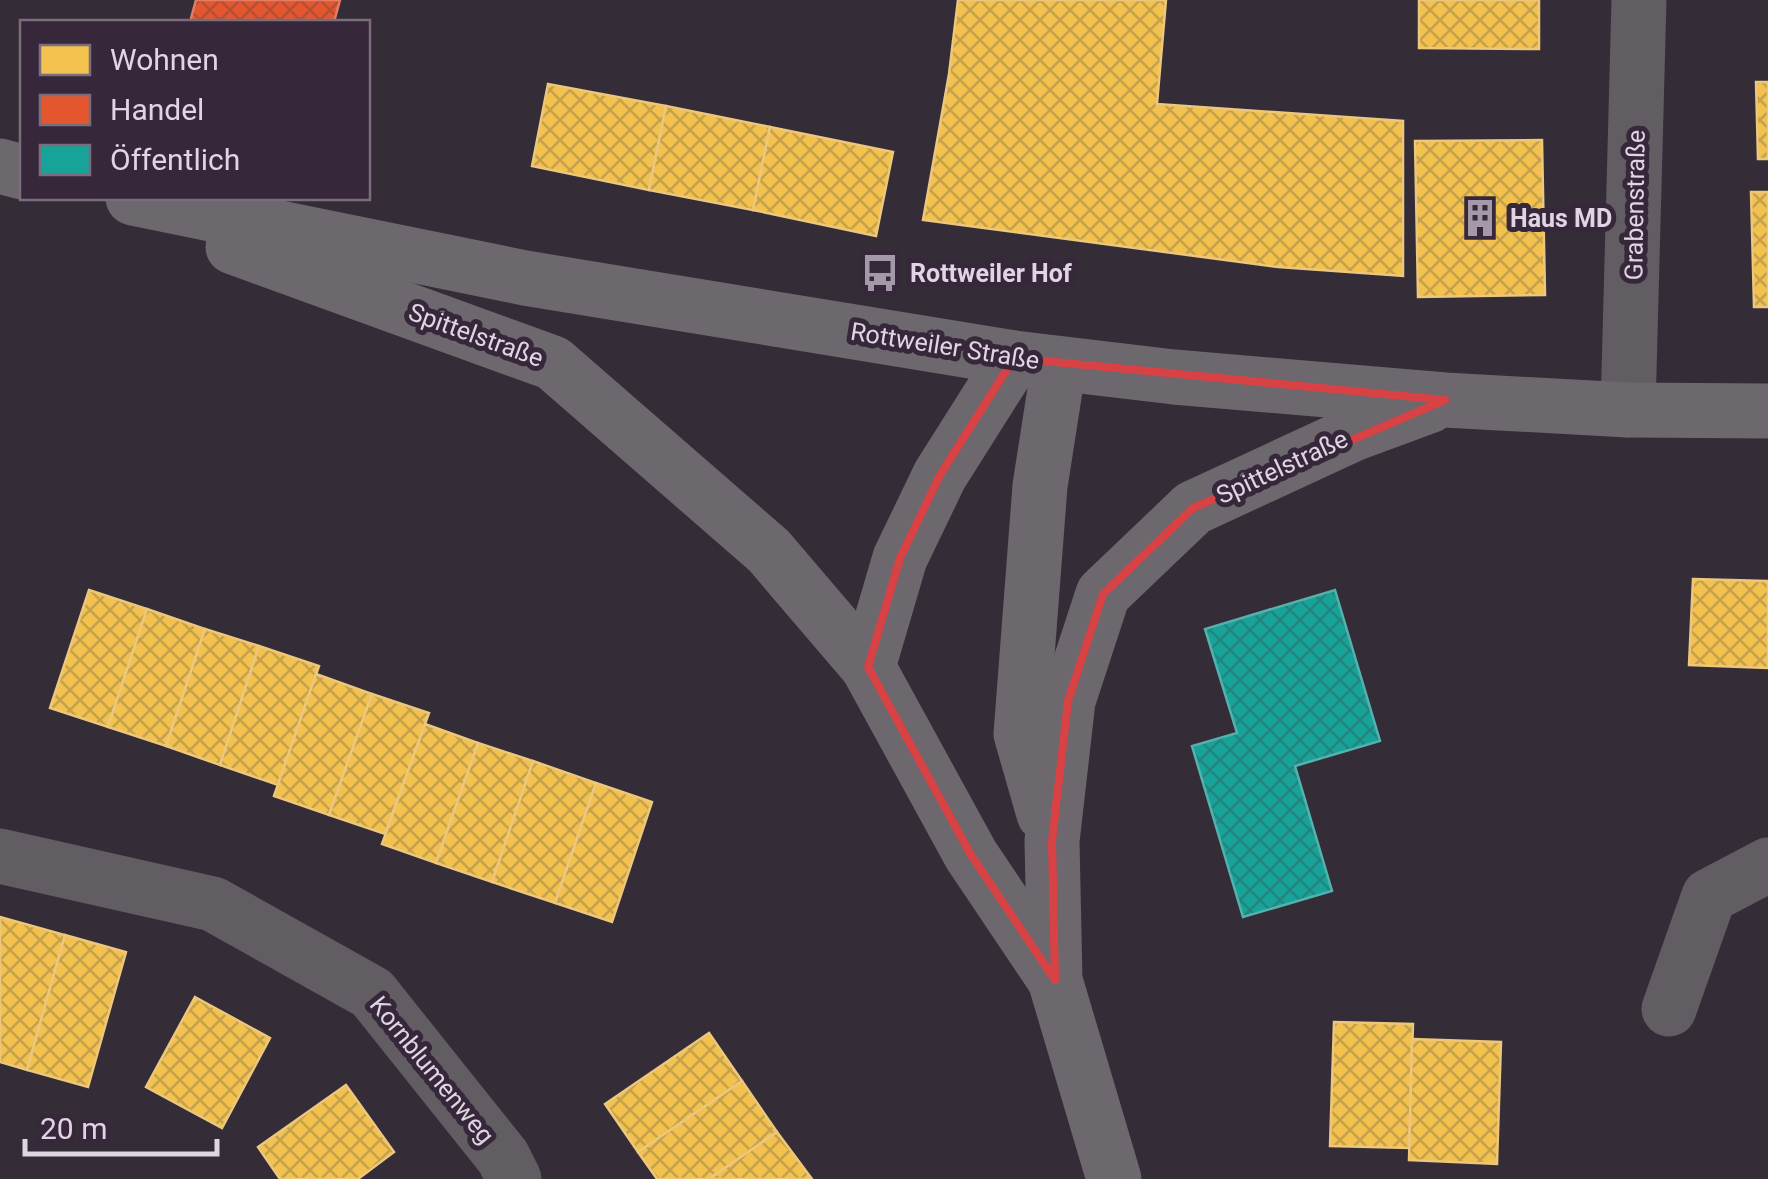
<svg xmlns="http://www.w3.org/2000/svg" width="1768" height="1179" viewBox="0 0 1768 1179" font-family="Roboto,sans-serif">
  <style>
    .homes { fill: url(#homes-cross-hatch); stroke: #edc77b; stroke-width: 2.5 }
    .shops { fill: url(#shops-cross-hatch); stroke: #e37d64; stroke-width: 2.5 }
    .public { fill: url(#public-cross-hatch); stroke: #53b2ae; stroke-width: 2.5 }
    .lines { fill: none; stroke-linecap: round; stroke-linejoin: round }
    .minor { stroke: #615d62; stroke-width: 55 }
    .secondary { stroke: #6c686d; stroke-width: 55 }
    .marked { fill: none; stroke: #d84244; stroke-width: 8; stroke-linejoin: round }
    .labels { text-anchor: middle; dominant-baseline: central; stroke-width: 10; stroke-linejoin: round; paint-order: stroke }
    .street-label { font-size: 25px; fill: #e0d6e3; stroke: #37273b }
    .poi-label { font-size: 25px; font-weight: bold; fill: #e0d6e3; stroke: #37273b; text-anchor: start }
  </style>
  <defs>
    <pattern id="homes-cross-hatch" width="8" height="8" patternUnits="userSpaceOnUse" patternTransform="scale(2.5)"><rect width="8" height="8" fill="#f2c14e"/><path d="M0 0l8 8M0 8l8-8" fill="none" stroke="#c6a14c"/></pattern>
    <pattern id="shops-cross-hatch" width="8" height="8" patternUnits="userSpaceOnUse" patternTransform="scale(2.5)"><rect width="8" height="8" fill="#e4572e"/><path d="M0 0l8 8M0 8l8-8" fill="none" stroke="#b45035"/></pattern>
    <pattern id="public-cross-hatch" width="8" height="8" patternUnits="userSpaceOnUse" patternTransform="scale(2.5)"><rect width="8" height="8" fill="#17a398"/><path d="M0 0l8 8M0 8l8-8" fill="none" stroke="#24857f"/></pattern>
  </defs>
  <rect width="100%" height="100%" fill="#342c37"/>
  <g class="homes">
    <path d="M958 0H1166L1157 104 1403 121V276L1278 267 923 220 949 74Z"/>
    <path d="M1419 0H1539V49L1419 48Z"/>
    <path d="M1756 82H1768V159H1758Z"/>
    <path d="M548 84 666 106 649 190 532 166Z"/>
    <path d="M666 106 770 127 753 210 649 190Z"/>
    <path d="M770 127 893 152 876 236 753 210Z"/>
    <path d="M1542 140 1545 295 1418 297 1415 141Z"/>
    <path d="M1751 192H1768V307H1754Z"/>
    <path d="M1693 579 1768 581V668L1689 665Z"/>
    <path d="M89 590 147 609 108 727 50 708Z"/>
    <path d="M147 609 205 629 166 746 108 727Z"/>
    <path d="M205 629 259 646 220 765 166 746Z"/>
    <path d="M259 646 319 666 278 785 220 765Z"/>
    <path d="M316 674 372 694 329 815 274 796Z"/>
    <path d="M372 694 429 713 385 834 329 815Z"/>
    <path d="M425 724 478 743 436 863 382 844Z"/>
    <path d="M478 743 533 761 492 882 436 863Z"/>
    <path d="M533 761 596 783 555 903 492 882Z"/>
    <path d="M596 783 652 802 612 922 555 903Z"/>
    <path d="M0 917 65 935 27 1070 0 1062Z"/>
    <path d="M65 935 126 952 88 1087 27 1070Z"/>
    <path d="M195 997 270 1038 222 1128 146 1087Z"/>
    <path d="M1334 1022 1413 1024 1409 1148 1330 1146Z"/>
    <path d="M709 1033 742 1081 638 1152 605 1104Z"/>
    <path d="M1412 1039 1501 1042 1497 1164 1409 1160Z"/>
    <path d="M742 1081 777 1132 709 1179H657L638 1152Z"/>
    <path d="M346 1085 394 1152 358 1179H280L258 1147Z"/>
    <path d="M777 1132 812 1179H709Z"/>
  </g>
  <path class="shops" d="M196 0H340L334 22H190Z"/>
  <path class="public" d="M1335 590 1380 741 1295 766 1332 891 1243 917 1192 746 1237 733 1205 629Z"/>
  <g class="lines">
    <g class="minor">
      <path d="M1628 410 1639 0"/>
      <path d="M0 856 213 904 372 993 503 1157 514 1179"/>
      <path d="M1669 1009 1709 896 1768 865"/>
    </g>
    <g class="secondary">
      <path d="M0 166 22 172"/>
      <path d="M133 198 525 278 1014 358 1174 377 1445 400 1628 410 1768 411"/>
      <path d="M233 247 553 363 769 551 868 667 971 855 1055 980"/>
      <path d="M868 667 900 558 940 475 1014 358"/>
      <path d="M1044 814 1021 734 1040 486 1059 364"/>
      <path d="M1114 1179 1055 980 1052 841 1068 701 1103 594 1193 508 1353 434 1429 406"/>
    </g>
  </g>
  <path class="marked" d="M1014 358 1445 400 1193 508 1103 594 1068 701 1052 841 1055 980 971 855 868 667 900 558 940 475Z"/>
  <defs>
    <g id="building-bare" transform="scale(3)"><path d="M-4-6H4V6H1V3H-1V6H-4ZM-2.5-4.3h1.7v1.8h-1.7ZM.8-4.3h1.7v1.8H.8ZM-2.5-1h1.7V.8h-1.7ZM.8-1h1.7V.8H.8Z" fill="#a49aa7" stroke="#37273b" stroke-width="2.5" paint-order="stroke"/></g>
    <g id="bus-bare" transform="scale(3)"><path d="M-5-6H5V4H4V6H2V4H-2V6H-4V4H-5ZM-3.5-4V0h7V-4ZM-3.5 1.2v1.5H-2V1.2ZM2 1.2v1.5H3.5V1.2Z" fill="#a49aa7" stroke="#37273b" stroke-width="2.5" paint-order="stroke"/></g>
  </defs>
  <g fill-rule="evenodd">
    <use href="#building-bare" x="1480" y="218"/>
    <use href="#bus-bare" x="880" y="273"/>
  </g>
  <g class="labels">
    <g class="street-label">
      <text transform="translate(1635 205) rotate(-89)">Grabenstraße</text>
      <text transform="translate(476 335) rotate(20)">Spittelstraße</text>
      <text transform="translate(945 346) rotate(9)">Rottweiler Straße</text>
      <text transform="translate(1282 467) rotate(-25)">Spittelstraße</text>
      <text transform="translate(432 1070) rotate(51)">Kornblumenweg</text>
    </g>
    <g class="poi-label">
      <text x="1510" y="218">Haus MD</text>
      <text x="910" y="273">Rottweiler Hof</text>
    </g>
  </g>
  <rect x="20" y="20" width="350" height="180" fill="#37273b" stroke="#7b6d7e" stroke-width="2.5"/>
  <rect x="40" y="45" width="50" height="30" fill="#f2c14e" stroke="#7b6d7e" stroke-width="2.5"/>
  <text x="110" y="70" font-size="30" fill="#e0d6e3">Wohnen</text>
  <rect x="40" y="95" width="50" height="30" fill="#e4572e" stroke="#7b6d7e" stroke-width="2.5"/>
  <text x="110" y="120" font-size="30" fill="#e0d6e3">Handel</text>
  <rect x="40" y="145" width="50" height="30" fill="#17a398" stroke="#7b6d7e" stroke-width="2.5"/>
  <text x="110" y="170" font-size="30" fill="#e0d6e3">Öffentlich</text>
  <path d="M25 1139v15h192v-15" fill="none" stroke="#e0d6e3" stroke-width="5"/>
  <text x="40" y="1139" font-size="30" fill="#e0d6e3" stroke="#37273b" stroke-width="8" paint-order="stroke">20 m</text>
</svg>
